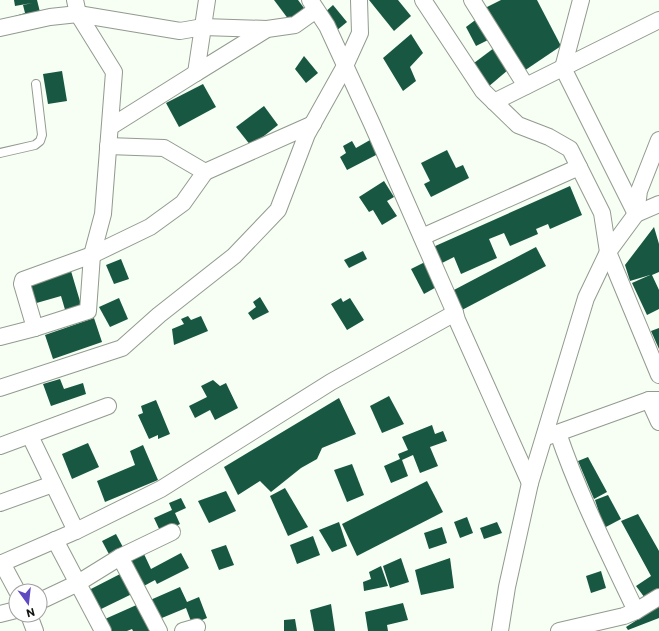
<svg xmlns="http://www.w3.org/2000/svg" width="659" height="631" viewBox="0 0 659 631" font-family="Commissioner,sans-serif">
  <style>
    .building { fill: #185843 }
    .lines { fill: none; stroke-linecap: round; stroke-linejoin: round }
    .service-casing { stroke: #929b8f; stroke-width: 10 }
    .minor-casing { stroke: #929b8f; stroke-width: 18 }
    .service { stroke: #fff; stroke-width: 8 }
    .minor { stroke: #fff; stroke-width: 16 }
  </style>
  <rect width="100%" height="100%" fill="#f7fef4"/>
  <g class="building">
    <path d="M14 0H37L40 12 17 19 15 16 25 13 23 5 32 3 15 6Z"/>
    <path d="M274 0H298L304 8 289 20Z"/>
    <path d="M369 0H398L411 16 394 31Z"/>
    <path d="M501 0H537L561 46 521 73 485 8Z"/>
    <path d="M333 5 347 22 336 31 323 14Z"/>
    <path d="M478 18 490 39 476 46 466 27Z"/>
    <path d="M411 34 423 53 410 67 416 81 403 91 383 58Z"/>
    <path d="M494 48 508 70 488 87 474 63Z"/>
    <path d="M304 56 318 73 306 83 295 69Z"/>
    <path d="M62 71 67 101 48 104 43 74Z"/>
    <path d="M203 84 216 107 179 127 166 103Z"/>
    <path d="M264 106 278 125 251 146 236 127Z"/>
    <path d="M370 140 378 154 347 170 340 157 346 153 343 146 352 141 356 148Z"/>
    <path d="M447 150 456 168 463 165 469 178 431 197 424 184 430 181 421 163Z"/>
    <path d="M384 181 394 197 387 201 397 216 382 225 373 210 369 212 359 197Z"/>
    <path d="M570 186 582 215 550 229 548 224 536 229 538 234 510 246 504 233 489 239 497 258 461 274 454 257 440 264 433 247Z"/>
    <path d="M654 227 659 244V272L652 275 659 290V309L647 315 632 283 650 275 630 281 625 265Z"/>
    <path d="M536 247 546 266 462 310 452 291Z"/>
    <path d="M363 251 367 259 349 268 344 260Z"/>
    <path d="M121 259 129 279 114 284 106 265Z"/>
    <path d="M427 261 440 285 424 294 411 269Z"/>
    <path d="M71 271 82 308 66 313 61 296 33 304 27 285Z"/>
    <path d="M260 297 269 312 253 320 248 313 256 307 253 302Z"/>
    <path d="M119 298 128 319 110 327 99 307Z"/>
    <path d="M341 298 343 302 350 298 364 320 347 330 331 304Z"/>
    <path d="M188 316 191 320 201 316 208 331 174 345 172 329 184 324 181 319Z"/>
    <path d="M94 318 102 342 53 359 45 335Z"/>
    <path d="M659 328V349L651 331Z"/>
    <path d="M60 379 64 389 83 383 86 394 51 406 43 384Z"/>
    <path d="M213 380 220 386 226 383 238 408 215 420 210 410 195 418 189 406 207 397 201 386Z"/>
    <path d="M389 396 404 424 382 433 370 406Z"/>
    <path d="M339 398 356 434 322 448 317 459 301 468 271 492 260 481 238 495 224 467Z"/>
    <path d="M156 400 170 434 158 439V435L149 439 138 415 143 413 141 406Z"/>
    <path d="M432 425 435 434 443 431 447 441 430 447 438 466 420 473 413 455 402 460 408 476 391 483 384 466 400 459 398 454 408 450 402 437Z"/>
    <path d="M88 443 99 467 72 479 62 454Z"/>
    <path d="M143 445 158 480 105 502 97 481 135 465 130 451Z"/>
    <path d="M588 457 607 492 594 499 578 461Z"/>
    <path d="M352 464 364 495 347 502 334 470Z"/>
    <path d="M427 481 443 512 357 556 342 524Z"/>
    <path d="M285 488 308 527 288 536 270 496Z"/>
    <path d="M226 491 236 511 209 523 198 501Z"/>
    <path d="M608 495 621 519 604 528 595 500Z"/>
    <path d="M181 498 186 508 175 513 180 524 161 533 154 518 172 510 169 503Z"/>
    <path d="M638 514 659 551V589L645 598 636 586 651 576 621 521Z"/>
    <path d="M467 517 473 533 460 538 454 522Z"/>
    <path d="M339 522 347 546 332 552 319 530Z"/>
    <path d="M497 522 502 533 484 539 480 528Z"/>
    <path d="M442 527 447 543 429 549 424 533Z"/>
    <path d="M116 534 125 551 111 558 102 541Z"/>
    <path d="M313 536 320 555 297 564 290 545Z"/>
    <path d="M226 545 234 565 219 570 211 550Z"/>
    <path d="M181 553 189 568 157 584 155 580 142 587 129 562 144 554 151 569Z"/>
    <path d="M401 558 409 582 390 588 383 566Z"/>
    <path d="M450 558 454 588 421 595 415 570Z"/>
    <path d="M381 566 388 586 364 591 363 582 371 579 369 572Z"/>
    <path d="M601 571 606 588 591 593 586 576Z"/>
    <path d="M124 572 134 593 97 611 87 591Z"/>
    <path d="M180 587 187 602 199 597 207 618 192 624 186 608 157 620 148 601Z"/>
    <path d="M141 603 154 631H133L132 629 127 631H111L105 619Z"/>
    <path d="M403 603 408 620 387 625 388 631H368L365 612Z"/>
    <path d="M331 604 335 631H314L310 610Z"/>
    <path d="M659 606V618L628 630 626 627Z"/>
    <path d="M295 619 297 631H284V620Z"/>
  </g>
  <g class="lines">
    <g class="service-casing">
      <path id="service" d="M0 153 35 145 40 141 42 135 36 84"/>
    </g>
    <g class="minor-casing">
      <g id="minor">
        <path d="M207 0 196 73 267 29 295 25 316 10"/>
        <path d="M310 0 327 26 372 124 455 313 457 320 530 483"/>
        <path d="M423 0 483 91 518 125 549 137 570 149 602 213 608 252 659 375"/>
        <path d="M472 0 526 86"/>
        <path d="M581 0 563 68 636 214 659 204"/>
        <path d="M0 28 50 17 78 14 180 31 203 27 267 29"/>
        <path d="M494 102 659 20"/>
        <path d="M110 127 196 73"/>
        <path d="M108 146 164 148 205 172 313 124"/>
        <path d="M422 237 579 167"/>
        <path d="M35 328 22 284 23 280 92 255 150 227 183 203 205 172"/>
        <path d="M0 337 35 328 88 311 92 255 103 214 114 72 78 14 75 0"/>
        <path d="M0 388 122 348 159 315 234 256 278 210 307 134 345 66 360 33 359 0"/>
        <path d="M649 400 659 422"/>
        <path d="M558 433C579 495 608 552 636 611"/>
        <path d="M30 436 76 531"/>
        <path d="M549 436 649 400H659"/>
        <path d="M0 446 108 406"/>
        <path d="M0 503 53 484"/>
        <path d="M55 540 103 631"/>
        <path d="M120 557 159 631"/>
        <path d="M2 563 17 591"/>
        <path d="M0 564 76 531 161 489 331 382 455 313"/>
        <path d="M40 601 78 583 120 557 172 532"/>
        <path d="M0 614 16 610"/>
        <path d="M29 615 35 631"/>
        <path d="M183 631 197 627"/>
        <path d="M500 631 507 587 530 483 586 298 608 252 636 214 639 191 659 140"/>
        <path d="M559 631 624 616 636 611 659 597"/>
      </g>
    </g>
    <use href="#service" class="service"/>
    <use href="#minor" class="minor"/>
  </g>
  <g transform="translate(28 603) rotate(165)"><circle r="19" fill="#ffffff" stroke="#a0a19f"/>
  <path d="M0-3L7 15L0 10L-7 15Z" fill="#604ac2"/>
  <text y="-6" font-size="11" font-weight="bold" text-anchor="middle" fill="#111510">N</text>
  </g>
</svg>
